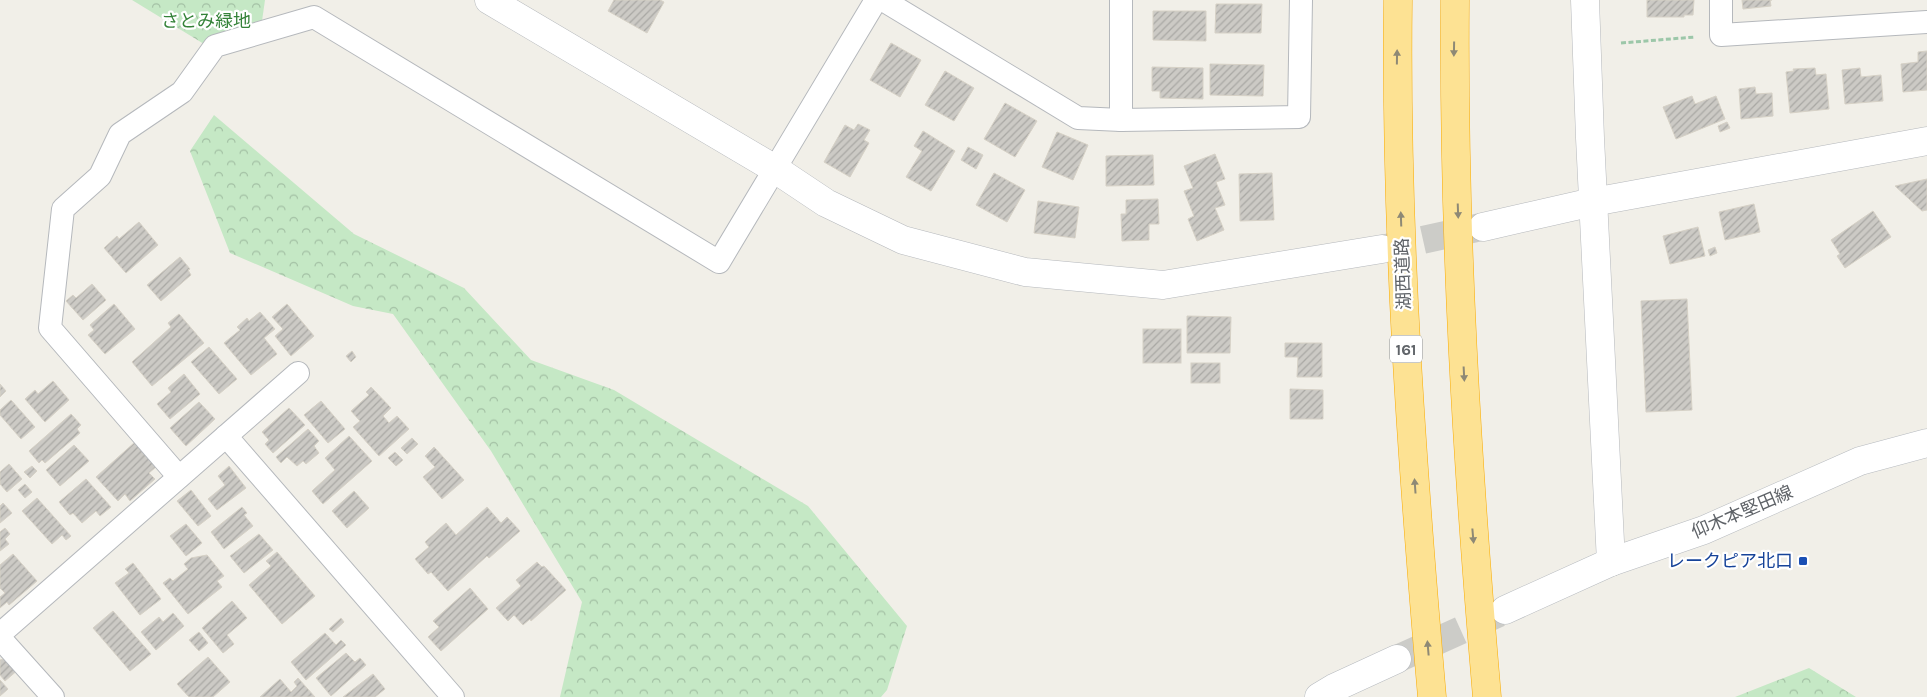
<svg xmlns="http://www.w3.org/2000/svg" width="1927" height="697" viewBox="0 0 1927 697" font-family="Karla,'Noto Sans JP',sans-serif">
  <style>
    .forest { fill: url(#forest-crowns) }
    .building { fill: url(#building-hatch); stroke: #d6d1c6 }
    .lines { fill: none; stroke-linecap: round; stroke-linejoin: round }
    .tertiary-tunnel { stroke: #ccccc8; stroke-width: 28; stroke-dasharray: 28 14; stroke-linecap: butt }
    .secondary-tunnel { stroke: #ccccc8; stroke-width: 28; stroke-dasharray: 28 14; stroke-linecap: butt }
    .minor-casing { stroke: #b5b8bc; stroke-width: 24 }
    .tertiary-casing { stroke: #b5b8bc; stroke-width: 29 }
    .secondary-casing { stroke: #b6babf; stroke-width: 29 }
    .motorway-casing { stroke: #f9ab00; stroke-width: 29 }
    .path { stroke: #9cc7a9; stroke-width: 3; stroke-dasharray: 5 2.5; stroke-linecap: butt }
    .minor { stroke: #fff; stroke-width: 22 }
    .tertiary { stroke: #fff; stroke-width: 28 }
    .secondary { stroke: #fff; stroke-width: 28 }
    .motorway { stroke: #fde293; stroke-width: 28 }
    .oneway { fill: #8e8975 }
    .transit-dot { fill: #1a4fb4; stroke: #fff; stroke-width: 2 }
    .labels { text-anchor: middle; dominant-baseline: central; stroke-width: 4.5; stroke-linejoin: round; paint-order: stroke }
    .shield { fill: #fff; stroke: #8f9295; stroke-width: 1 }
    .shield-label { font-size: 16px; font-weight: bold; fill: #5f6368 }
    .park-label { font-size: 18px; fill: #348238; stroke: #fff }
    .street-label { font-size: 18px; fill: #5f6368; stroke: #fff }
    .transit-label { font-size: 18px; fill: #164399; stroke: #fff; text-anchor: end }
  </style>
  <defs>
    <pattern id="forest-crowns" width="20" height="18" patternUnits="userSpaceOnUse" patternTransform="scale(1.25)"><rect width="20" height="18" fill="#c5e8c5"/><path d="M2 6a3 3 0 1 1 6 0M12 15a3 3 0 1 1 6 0" fill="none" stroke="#a3c0a4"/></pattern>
    <pattern id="building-hatch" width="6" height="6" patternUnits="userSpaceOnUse" patternTransform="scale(1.25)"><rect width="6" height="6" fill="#cccac5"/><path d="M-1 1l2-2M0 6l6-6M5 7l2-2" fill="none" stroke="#a9a8a4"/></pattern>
  </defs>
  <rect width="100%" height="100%" fill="#f1efe8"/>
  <g class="forest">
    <path d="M132 0H265L262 21 204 44Z"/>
    <path d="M214 115 354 234 464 288 531 360 614 390 808 506 907 626 887 690 881 697H560L582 602 491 451 393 314 353 306 230 253 190 151Z"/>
    <path d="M1809 668 1856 697H1735Z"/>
  </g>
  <g class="building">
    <path d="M614 0H660L664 2 647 33 608 11Z"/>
    <path d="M1647 0H1694L1693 15H1684V17H1647Z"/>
    <path d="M1742 0H1772H1770L1771 6 1743 9Z"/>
    <path d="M1216 4H1262L1261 33H1215Z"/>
    <path d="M1153 11H1206V41L1153 40Z"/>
    <path d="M891 43 921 60 900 97 870 80Z"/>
    <path d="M1927 51V90L1903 92 1901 64 1918 62V52Z"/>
    <path d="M1210 64 1264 65 1263 96 1210 95Z"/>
    <path d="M1152 67 1203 68V99L1160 98V91H1152Z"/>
    <path d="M1815 68 1816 75 1826 74 1829 109 1790 113 1786 72 1794 71 1793 69Z"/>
    <path d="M1860 68 1861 77 1881 75 1883 101 1845 104 1842 70Z"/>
    <path d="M945 71 974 88 954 121 925 105Z"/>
    <path d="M1755 87 1756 94 1772 93 1773 116 1741 119 1739 89Z"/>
    <path d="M1692 96 1695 104 1716 96 1725 119 1676 139 1663 107Z"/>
    <path d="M1005 103 1037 121 1015 157 984 139Z"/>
    <path d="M1727 122 1730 128 1720 132 1718 126Z"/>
    <path d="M858 124 870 130 864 140 869 143 850 177 824 162 845 125 854 130Z"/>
    <path d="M923 131 955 151 931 191 906 177 922 151 914 146Z"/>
    <path d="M1057 132 1088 145 1073 180 1042 167Z"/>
    <path d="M968 147 983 155 976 169 961 160Z"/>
    <path d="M1215 154 1225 179 1216 182 1225 205 1215 208 1224 230 1197 241 1188 219 1194 216 1184 191 1193 188 1184 166Z"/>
    <path d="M1153 155 1154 185 1106 186V156Z"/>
    <path d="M994 173 1025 190 1007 222 976 205Z"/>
    <path d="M1272 173 1274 220 1240 221 1239 174Z"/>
    <path d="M1927 179V210L1922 211 1895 186Z"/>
    <path d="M1158 199 1159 224H1149V240L1122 241 1121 214H1126V200Z"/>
    <path d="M1038 201 1079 207 1075 238 1034 233Z"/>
    <path d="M1754 204 1760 232 1725 240 1719 212Z"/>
    <path d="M1873 211 1891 237 1845 268 1837 256 1840 254 1831 240Z"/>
    <path d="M139 222 158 245 126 273 104 248 117 236 119 239Z"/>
    <path d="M1698 227 1705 256 1670 264 1663 236Z"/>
    <path d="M1715 247 1717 253 1710 256 1708 250Z"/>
    <path d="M180 257 190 269 188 270 191 275 161 301 147 285Z"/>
    <path d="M92 284 106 300 83 320 66 301 73 295 76 298Z"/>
    <path d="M1687 299 1692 410 1646 412 1641 301Z"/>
    <path d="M114 304 135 329 105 354 88 335 94 330 90 325Z"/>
    <path d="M287 304 314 336 291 356 275 336 283 329 272 317Z"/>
    <path d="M260 312 275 329 264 338 277 354 251 375 224 343 240 330 237 327 247 318 249 321Z"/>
    <path d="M179 314 204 343 152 386 132 362 171 327 168 323Z"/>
    <path d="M1187 316 1231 317 1230 353H1187Z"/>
    <rect x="1143" y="329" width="38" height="34"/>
    <path d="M1285 343H1322V377H1297L1298 357H1285Z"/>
    <path d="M209 347 237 379 219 394 191 362Z"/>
    <path d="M352 351 356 357 351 362 346 356Z"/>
    <rect x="1191" y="363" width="29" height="20"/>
    <path d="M184 374 200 394 170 419 157 404 171 392 168 388Z"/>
    <path d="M53 381 69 400 45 422 25 399 35 390 38 394Z"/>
    <path d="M0 384 6 391 0 397Z"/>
    <path d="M371 387 391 408 383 416 389 423 397 416 409 429 379 456 353 427 360 421 351 411 369 395 366 392Z"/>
    <path d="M1290 389 1323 390V419H1290Z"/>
    <path d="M11 400 35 427 21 439 0 415V410Z"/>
    <path d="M321 401 345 429 328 443 304 415Z"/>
    <path d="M199 402 215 419 186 446 170 428Z"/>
    <path d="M289 408 305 425 273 453 265 444 269 440 262 432Z"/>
    <path d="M71 414 81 425 77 429 80 433 45 463 42 460 39 463 29 451Z"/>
    <path d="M308 429 319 441 314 446 319 453 306 464 303 461 297 466 287 457 281 463 276 457Z"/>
    <path d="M349 436 372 461 323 504 312 491 335 470 325 458Z"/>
    <path d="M412 438 418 444 407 454 401 448Z"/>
    <path d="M135 442 157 466 149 473 155 479 130 501 125 494 118 501 96 477Z"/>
    <path d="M74 445 89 461 60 486 46 470Z"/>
    <path d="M434 447 464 480 442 499 423 477 435 467 425 456Z"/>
    <path d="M395 452 403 460 396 466 388 458Z"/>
    <path d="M9 464 22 479 7 492 0 484V472Z"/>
    <path d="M32 466 37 471 30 478 24 472Z"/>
    <path d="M229 466 246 488 217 510 208 499 225 485 218 476Z"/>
    <path d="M86 479 111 507 100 516 96 511 82 523 73 513 70 515 59 502Z"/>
    <path d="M25 484 32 492 25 498 18 490Z"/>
    <path d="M191 490 211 516 198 526 177 501Z"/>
    <path d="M354 491 369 508 347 528 332 511Z"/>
    <path d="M37 498 71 536 66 540 62 535 52 544 22 511Z"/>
    <path d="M3 503 12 513 0 523V506Z"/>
    <path d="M242 507 247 513 244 515 253 526 224 549 211 532Z"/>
    <path d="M487 507 501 523 507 517 520 531 489 558 487 556 448 591 431 572 428 574 415 559 429 547 425 542 446 523 456 535Z"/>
    <path d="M186 524 202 543 186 556 170 536Z"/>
    <path d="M5 528 10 534 5 539 9 544 0 551V532Z"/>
    <path d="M259 534 273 550 244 573 230 556Z"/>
    <path d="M277 552 315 596 282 624 249 585 271 566 266 561Z"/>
    <path d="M13 554 37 581 9 605 7 602 0 608V597L5 593 0 588V565Z"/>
    <path d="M207 555 224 576 217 581 222 587 188 614 163 583 170 578 173 581 188 569 184 564 191 558Z"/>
    <path d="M537 562 542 567 544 566 566 590 531 621 530 619 523 625 514 615 508 621 496 608 521 586 516 580Z"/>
    <path d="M133 563 161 599 140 615 115 583 129 573 125 569Z"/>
    <path d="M470 588 488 609 441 651 428 637 439 627 433 621Z"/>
    <path d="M232 601 247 618 227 635 234 644 223 653 202 628Z"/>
    <path d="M113 611 151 654 130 671 93 628Z"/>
    <path d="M173 613 184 626 156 650 141 632 159 617 163 622Z"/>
    <path d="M341 618 344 622 333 632 329 629Z"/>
    <path d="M199 632 208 643 199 651 189 640Z"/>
    <path d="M325 633 336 645 341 640 346 645 306 680 291 662Z"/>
    <path d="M346 653 355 662 360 658 366 665 331 696 316 678Z"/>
    <path d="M208 657 230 682 213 697H189L177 684Z"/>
    <path d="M9 658 19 669 5 681 0 675V660Z"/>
    <path d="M373 674 385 689 375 697H343Z"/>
    <path d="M298 678 315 697H260L280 679 291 692 297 686 294 682Z"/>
    <path d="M0 680 8 689 0 696Z"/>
  </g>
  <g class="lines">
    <path class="tertiary-tunnel" d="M1382 249 1481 227"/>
    <path class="secondary-tunnel" d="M1397 659 1501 612"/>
    <g class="minor-casing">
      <g id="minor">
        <path d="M883 0 1078 118 1121 120 1299 117 1301 0"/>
        <path d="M1721 0V35L1927 22"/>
        <path d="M1121 120V0"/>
        <path d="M226 436 453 697"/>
        <path d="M179 477 50 328 63 209 100 176 120 134 182 92 215 46 314 17 719 262 876 0"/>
        <path d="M0 634 298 373"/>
        <path d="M0 638 53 697"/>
      </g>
    </g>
    <g class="tertiary-casing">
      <g id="tertiary">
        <path d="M489 0 775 169 826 203 903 240 1025 272 1163 285 1382 249"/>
        <path d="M1585 0 1590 138 1611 562"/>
        <path d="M1483 227 1593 202 1927 141"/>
      </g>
    </g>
    <g class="secondary-casing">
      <g id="secondary">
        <path d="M1505 610 1611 562 1704 530 1860 461 1927 443"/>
        <path d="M1319 697 1334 688 1397 659"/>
      </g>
    </g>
    <g class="motorway-casing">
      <g id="motorway">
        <path d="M1398 0C1395 233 1412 465 1432 697"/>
        <path d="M1455 0C1453 233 1467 465 1487 697"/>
      </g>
    </g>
    <path class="path" d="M1621 43 1695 37"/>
    <use href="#minor" class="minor"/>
    <use href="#tertiary" class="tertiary"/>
    <use href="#secondary" class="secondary"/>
    <use href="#motorway" class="motorway"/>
  </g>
  <defs><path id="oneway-solid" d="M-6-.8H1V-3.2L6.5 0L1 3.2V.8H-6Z" transform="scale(1.25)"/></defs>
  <g class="oneway">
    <use href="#oneway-solid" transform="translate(1454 49) rotate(91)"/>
    <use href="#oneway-solid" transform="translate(1397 57) rotate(-89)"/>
    <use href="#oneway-solid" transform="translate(1458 211) rotate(88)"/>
    <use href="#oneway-solid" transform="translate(1401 219) rotate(-92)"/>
    <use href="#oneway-solid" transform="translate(1464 374) rotate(87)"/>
    <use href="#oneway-solid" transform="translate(1415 486) rotate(-94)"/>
    <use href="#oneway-solid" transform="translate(1473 536) rotate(85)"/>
    <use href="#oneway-solid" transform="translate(1428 648) rotate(-95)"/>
  </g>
  <rect class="transit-dot" x="1798" y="556" width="10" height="10" rx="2.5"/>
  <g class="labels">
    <rect class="shield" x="1390" y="335.5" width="32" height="27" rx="4"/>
    <g class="shield-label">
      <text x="1406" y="349">161</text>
    </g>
    <g class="park-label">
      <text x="206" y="21">さとみ緑地</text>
    </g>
    <g class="street-label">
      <text transform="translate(1403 274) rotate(-92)">湖西道路</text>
      <text transform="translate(1742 512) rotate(-23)">仰木本堅田線</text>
    </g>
    <g class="transit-label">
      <text x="1793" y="561">レークピア北口</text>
    </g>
  </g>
</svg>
